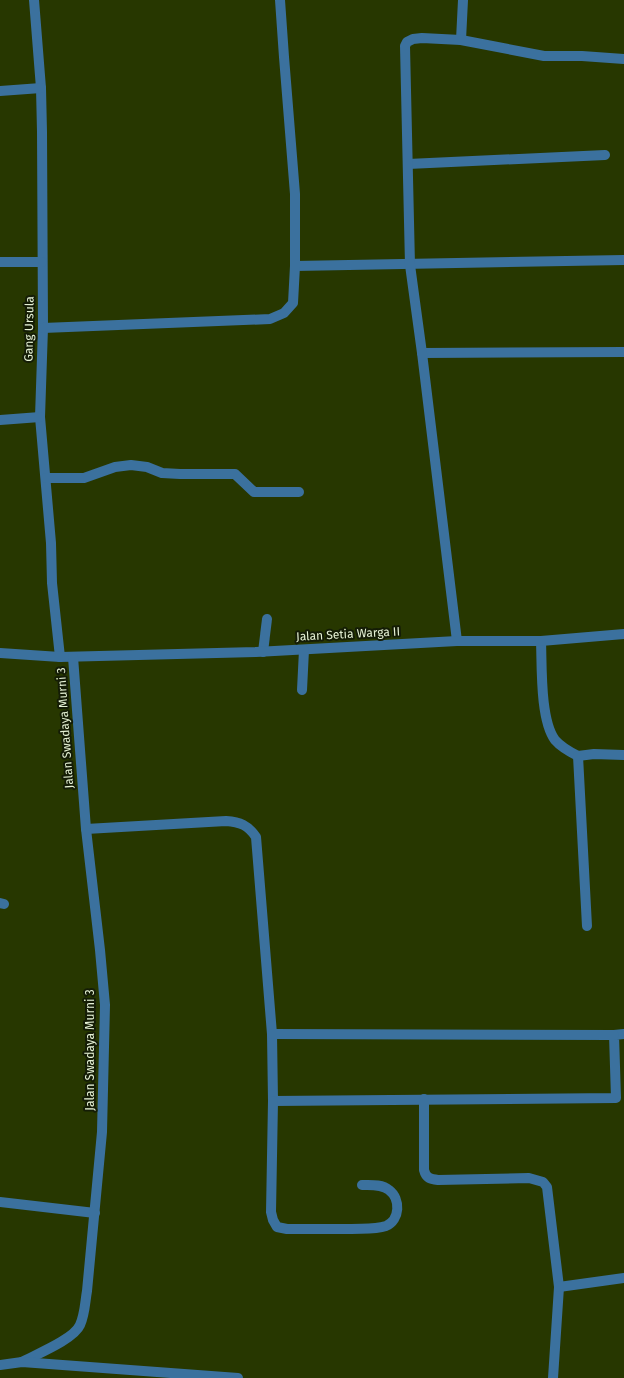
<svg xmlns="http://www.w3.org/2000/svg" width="624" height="1378" viewBox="0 0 624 1378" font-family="'Fira Sans',sans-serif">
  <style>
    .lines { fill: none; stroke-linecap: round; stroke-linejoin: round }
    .street { stroke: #3b719e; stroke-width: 10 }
    .labels { text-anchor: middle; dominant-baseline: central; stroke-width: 4; stroke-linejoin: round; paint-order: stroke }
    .street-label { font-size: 12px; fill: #e5f1d4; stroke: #141c06 }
  </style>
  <rect width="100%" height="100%" fill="#273700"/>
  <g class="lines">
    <g class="street">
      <path d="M34 0 41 88 42 132 43 328 40 417 51 543 52 583 60 657"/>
      <path d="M461 40 463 0"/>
      <path d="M0 91 41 88"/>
      <path d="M408 164 605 155"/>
      <path d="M0 262H42"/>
      <path d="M295 266 624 260"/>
      <path d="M43 328 270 319 284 313 293 303 295 266V194L284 57 280 0"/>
      <path d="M422 353 624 352"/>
      <path d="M0 420 40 417"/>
      <path d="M46 478H84L115 467 131 465 147 467 162 473 180 474H235L254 492H299"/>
      <path d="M457 641 422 353 410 265 405 46 407 42 413 39 422 38 461 40 544 56H582L624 59"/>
      <path d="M541 641C542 666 540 720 555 740 561 747 570 752 578 756"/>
      <path d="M263 652 267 619"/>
      <path d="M0 653 60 657 256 652 457 641H541L624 634"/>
      <path d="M302 690 304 650"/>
      <path d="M86 829 226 821C240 822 248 825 256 837L272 1034 273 1101 616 1098 614 1035 624 1034"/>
      <path d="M0 903 4 904"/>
      <path d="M587 926 578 756 594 754 624 755"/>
      <path d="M272 1034 614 1035"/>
      <path d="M424 1099V1170C426 1178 430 1179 438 1180L529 1178 543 1182 547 1187 559 1287 553 1378"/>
      <path d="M273 1101 271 1212 273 1220 277 1227 287 1229C308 1229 328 1229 349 1229 361 1228 374 1230 386 1226 400 1220 401 1199 389 1190 382 1184 371 1185 362 1185"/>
      <path d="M0 1202 95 1213"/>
      <path d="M559 1287 624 1278"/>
      <path d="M22 1362C37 1354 74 1339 80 1325 85 1314 85 1302 87 1291L102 1132 105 1005 100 950 86 829 73 657"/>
      <path d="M0 1365 22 1362 238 1378"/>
    </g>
  </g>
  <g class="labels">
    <g class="street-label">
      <text transform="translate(29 329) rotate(-89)">Gang Ursula</text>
      <text transform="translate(348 634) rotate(-3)">Jalan Setia Warga II</text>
      <text transform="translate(65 728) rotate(-94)">Jalan Swadaya Murni 3</text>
      <text transform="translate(90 1050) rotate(-90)">Jalan Swadaya Murni 3</text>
    </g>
  </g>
</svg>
